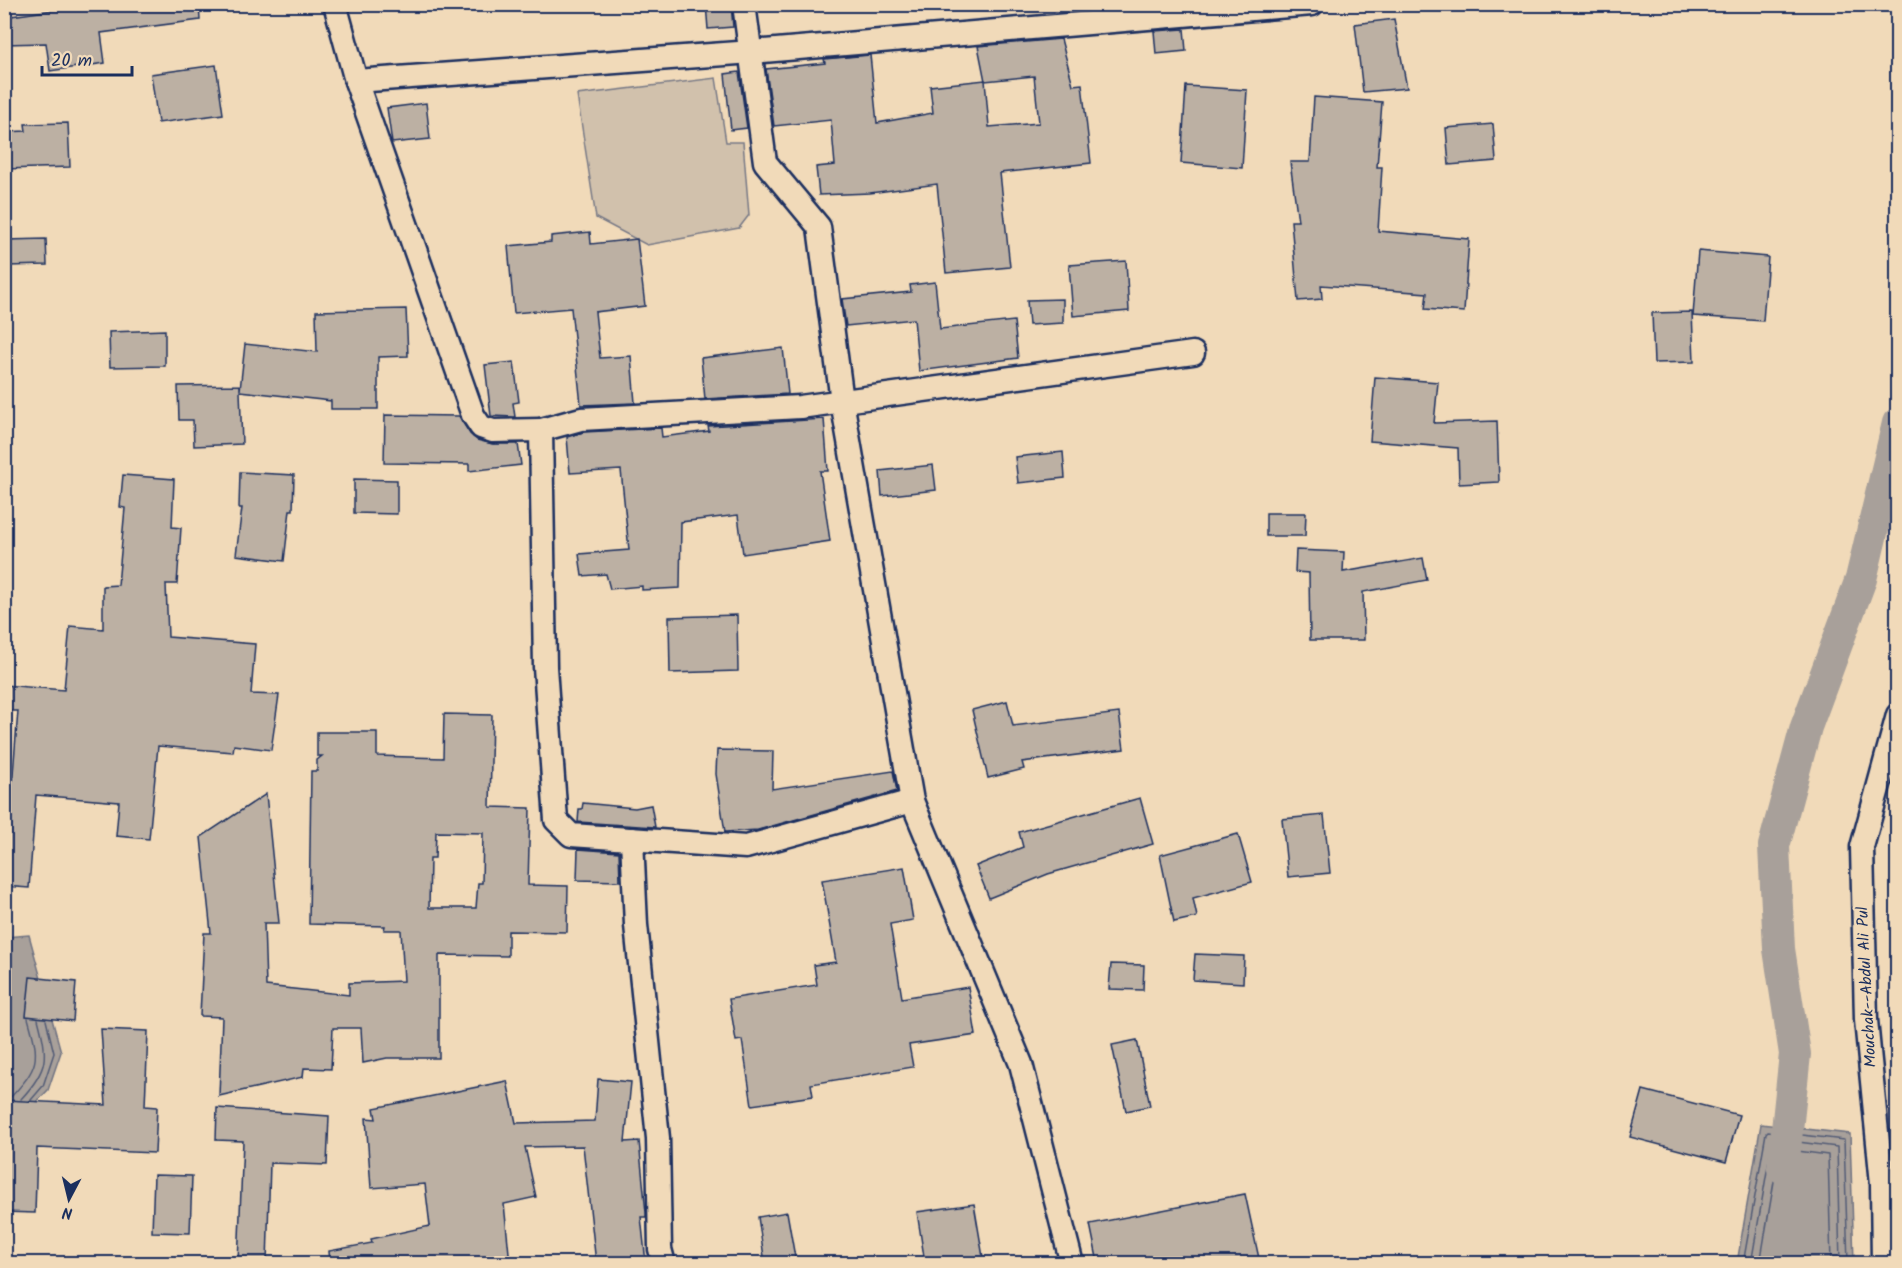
<svg xmlns="http://www.w3.org/2000/svg" width="1902" height="1268" viewBox="0 0 1902 1268" font-family="Kalam,sans-serif">
  <style>
    .green { fill: #d1c1ac; stroke: #767885; stroke-width: 1.5 }
    .water { fill: #a8a09a; stroke: #707382; stroke-width: 1.5 }
    .lines { fill: none; stroke-linecap: round; stroke-linejoin: round }
    .shore { stroke: #535c76; stroke-width: 1.5 }
    .canal { stroke: #a8a09a; stroke-width: 32 }
    .building { fill: #bcb0a3; stroke: #1b2f5e; stroke-width: 1.5; fill-rule: evenodd }
    .minor-casing { stroke: #1b2f5e; stroke-width: 27 }
    .minor { stroke: #f1dab9; stroke-width: 22 }
    .labels { text-anchor: middle; dominant-baseline: central; stroke-width: 4.5; stroke-linejoin: round; paint-order: stroke }
    .street-label { font-size: 16px; fill: #1b2f5e; stroke: #f1dab9 }
  </style>
  <rect width="100%" height="100%" fill="#f1dab9"/>
  <filter id="ink" filterUnits="userSpaceOnUse"><feTurbulence type="fractalNoise" baseFrequency=".0167" numOctaves="2"/><feDisplacementMap in="SourceGraphic" scale="12" xChannelSelector="R" yChannelSelector="G"/><feConvolveMatrix kernelMatrix="1 2 1 2 8 2 1 2 1" color-interpolation-filters="sRGB"/></filter>
  <g filter="url(#ink)">
    <path class="green" d="M716 78 726 142H743L749 215 739 228 647 245 596 218 577 95Z"/>
    <g class="water">
      <path d="M29 935 61 1052 48 1090 5 1134V937Z"/>
      <path d="M1761 1124 1850 1134 1854 1263H1737Z"/>
    </g>
    <g class="lines">
      <g class="shore">
        <path d="M9 1099C40 1066 40 1060 28 1018"/>
        <path d="M21 1099C49 1069 48 1057 38 1019"/>
        <path d="M31 1100 43 1086 54 1053 46 1020"/>
        <path d="M1743 1264 1766 1133 1768 1131 1844 1140 1848 1264"/>
        <path d="M1751 1264 1772 1142 1775 1139 1837 1147 1840 1264"/>
        <path d="M1760 1264 1779 1152 1782 1149 1828 1155 1831 1264"/>
      </g>
      <path class="canal" d="M1783 1168 1795 1054 1779 949 1774 846 1806 727 1861 579 1898 423"/>
    </g>
    <g class="building">
      <path d="M96 4H199L200 20 101 33 105 63 50 71 46 43 4 44V17Z"/>
      <path d="M706 4H731L733 27 708 29Z"/>
      <path d="M1394 19 1407 88 1363 92 1355 24Z"/>
      <path d="M1184 29 1186 51 1156 54 1154 31Z"/>
      <path d="M1061 39 1073 85 1082 84 1091 163 1000 173 1010 267 946 273 937 184 870 193 819 195 816 167 835 165 831 120 774 126 766 69 825 63 824 59 870 55 877 123 933 113 930 86 985 80 989 127 1039 123 1034 76 985 81 978 46Z"/>
      <path d="M216 65 223 114 158 123 151 74Z"/>
      <path d="M739 72 747 128 731 130 725 74Z"/>
      <path d="M1186 86 1247 90 1242 168 1181 163Z"/>
      <path d="M1314 97 1382 102 1377 167H1382L1378 231 1469 239 1464 312 1425 309 1427 293 1321 285 1322 299 1298 301 1291 221H1298L1290 162H1310Z"/>
      <path d="M426 103 430 139 392 143 387 108Z"/>
      <path d="M68 123 70 167 4 169V132L26 131 25 124Z"/>
      <path d="M1493 124 1496 161 1449 165 1446 128Z"/>
      <path d="M590 232 591 244 637 239 645 306 595 312 600 358 631 356 635 403 581 405 571 308 514 313 508 246 551 242V236Z"/>
      <path d="M46 239 47 265 7 266 6 240Z"/>
      <path d="M1698 251 1768 257 1763 321 1693 316Z"/>
      <path d="M1126 261 1129 311 1073 316 1069 265Z"/>
      <path d="M935 282 940 329 1014 321 1018 358 919 371 914 319 846 326 842 299 911 292 910 285Z"/>
      <path d="M1063 299V323L1029 325 1027 300Z"/>
      <path d="M406 309 408 356 378 357V409H331V401L240 391 242 444 194 446 193 420H179L178 386 240 385V390L245 344 317 352 316 311Z"/>
      <path d="M1692 312 1694 362 1654 363 1652 313Z"/>
      <path d="M165 330V366L110 367 109 332Z"/>
      <path d="M783 348 788 394 705 399 701 358Z"/>
      <path d="M514 362 519 402 513 403 515 417 491 416 485 365Z"/>
      <path d="M1375 377 1438 382 1434 423 1497 421 1499 482 1459 484 1458 448 1370 441Z"/>
      <path d="M385 415 459 416 470 434 477 440 493 444H518L521 465 469 471V464L384 463Z"/>
      <path d="M824 419 828 471H820L830 541 743 554 738 515 681 522 680 588 642 590V586L610 589 606 574 582 576 579 554 629 550 621 470 570 473 567 437 584 432 661 428 662 437 709 431 708 426Z"/>
      <path d="M1063 452 1065 478 1018 483 1015 457Z"/>
      <path d="M933 465 936 490 882 496 880 471Z"/>
      <path d="M240 472 294 475 293 510H290L284 561 236 555 242 508H239Z"/>
      <path d="M123 475 174 479 172 527 181 528 177 584H166L168 637 255 644 251 694 279 695 271 750 234 745 233 752 158 746 149 839 116 836 119 802 36 795 29 888 4 886V836L8 837 18 711H4V685L64 690 70 626 103 629V586L118 585 125 508 120 507Z"/>
      <path d="M354 479 397 480V514L354 513Z"/>
      <path d="M1266 513H1306L1305 536H1266Z"/>
      <path d="M1296 550 1344 552 1343 572 1423 558 1427 580 1363 592 1364 640H1310L1309 573 1295 572Z"/>
      <path d="M737 615 738 671 670 673 669 617Z"/>
      <path d="M1007 701 1013 726 1119 713 1124 749 1022 762 1024 769 988 778 972 710Z"/>
      <path d="M444 714 492 715 490 807 530 808 528 885 568 886 567 932 508 931V956L439 955V1058H387L363 1063 361 1028H333L331 1069 304 1068 303 1077 219 1096 222 1017 200 1016 204 933H211L201 837 266 794 279 923H264L266 986 349 995V983L404 981 401 930H384L385 926 309 924 311 771H317V760L322 756H317V732H377V756L443 758ZM436 832 483 833 482 883H478L476 908H429L430 858H435Z"/>
      <path d="M717 750 773 751 772 789 893 771 897 791 758 830 725 832 716 774Z"/>
      <path d="M1140 798 1153 844 1048 874 989 898 976 866 1023 847 1019 832Z"/>
      <path d="M583 803 635 808 651 805 655 827 578 822 579 809H582Z"/>
      <path d="M1324 815 1330 873 1288 877 1282 819Z"/>
      <path d="M1238 834 1252 882 1193 898 1197 917 1174 922 1160 855Z"/>
      <path d="M578 849 619 852 620 881 577 880Z"/>
      <path d="M904 867 913 920 890 924 902 998 968 987 976 1035 909 1045 913 1067 811 1084 813 1096 752 1105 742 1040 736 1041 729 999 817 985 814 965 836 962 822 880Z"/>
      <path d="M1195 954 1244 956 1243 983 1193 980Z"/>
      <path d="M1111 964 1144 965 1143 990 1109 989Z"/>
      <path d="M30 977 76 982 73 1021 26 1016Z"/>
      <path d="M101 1029 148 1031 145 1106 157 1107 155 1153 37 1148 35 1213 4 1212V1100L106 1105Z"/>
      <path d="M1137 1040 1150 1106 1126 1111 1112 1045Z"/>
      <path d="M598 1079 631 1082 625 1142 639 1141 646 1213V1217H641L646 1263H596L583 1146 525 1147 536 1197 504 1204 510 1263H330L329 1251 372 1243 371 1239 430 1226 425 1184 371 1188 366 1118 376 1119 374 1108 507 1081 516 1123 595 1121Z"/>
      <path d="M1643 1090 1739 1115 1726 1162 1630 1137Z"/>
      <path d="M217 1108 329 1116 327 1165 270 1163 267 1263H238L243 1141 216 1140Z"/>
      <path d="M154 1175 192 1176 190 1233 152 1232Z"/>
      <path d="M1245 1194 1260 1263H1098L1090 1224Z"/>
      <path d="M974 1204 984 1263H925L917 1212Z"/>
      <path d="M787 1212 796 1263H765L758 1217Z"/>
    </g>
    <g class="lines">
      <g class="minor-casing">
        <g id="minor">
          <path d="M335 4 356 81 752 52 1312 4"/>
          <path d="M744 4 765 162 819 227 842 401 912 801"/>
          <path d="M356 81 473 415 481 427 493 431 541 430"/>
          <path d="M632 839 636 925 658 1138 660 1249 664 1264"/>
          <path d="M1072 1264 1021 1064 912 801 746 847 571 835 556 820 545 667 541 430 581 419 800 407 1193 353"/>
          <path d="M1883 1264 1882 1184 1866 1020 1862 847 1898 715"/>
        </g>
      </g>
      <use href="#minor" class="minor"/>
    </g>
  </g>
  <g class="labels">
    <g class="street-label">
      <text transform="translate(1867 987) rotate(-93)">Mouchak--Abdul Ali Pul</text>
    </g>
  </g>
  <rect width="1902" height="1268" fill="none" stroke="#f1dab9" stroke-width="24"/>
  <rect x="12" y="12" width="1878" height="1244" fill="none" stroke="#1b2f5e" stroke-width="2" filter="url(#ink)"/>
  <g transform="translate(69 1199) rotate(187)" stroke="#f1dab9" stroke-width="4.5" paint-order="stroke">
  <path d="M0-4.5L10 22L0 15L-10 22Z" fill="#1b2f5e"/>
  <text y="-9" font-size="16" font-weight="bold" text-anchor="middle" fill="#1b2f5e">N</text>
  </g>
  <path d="M42 66v9h90v-9" fill="none" stroke="#1b2f5e" stroke-width="3"/>
  <text x="51" y="66" font-size="18" fill="#1b2f5e" stroke="#f1dab9" stroke-width="4.5" paint-order="stroke">20 m</text>
</svg>
